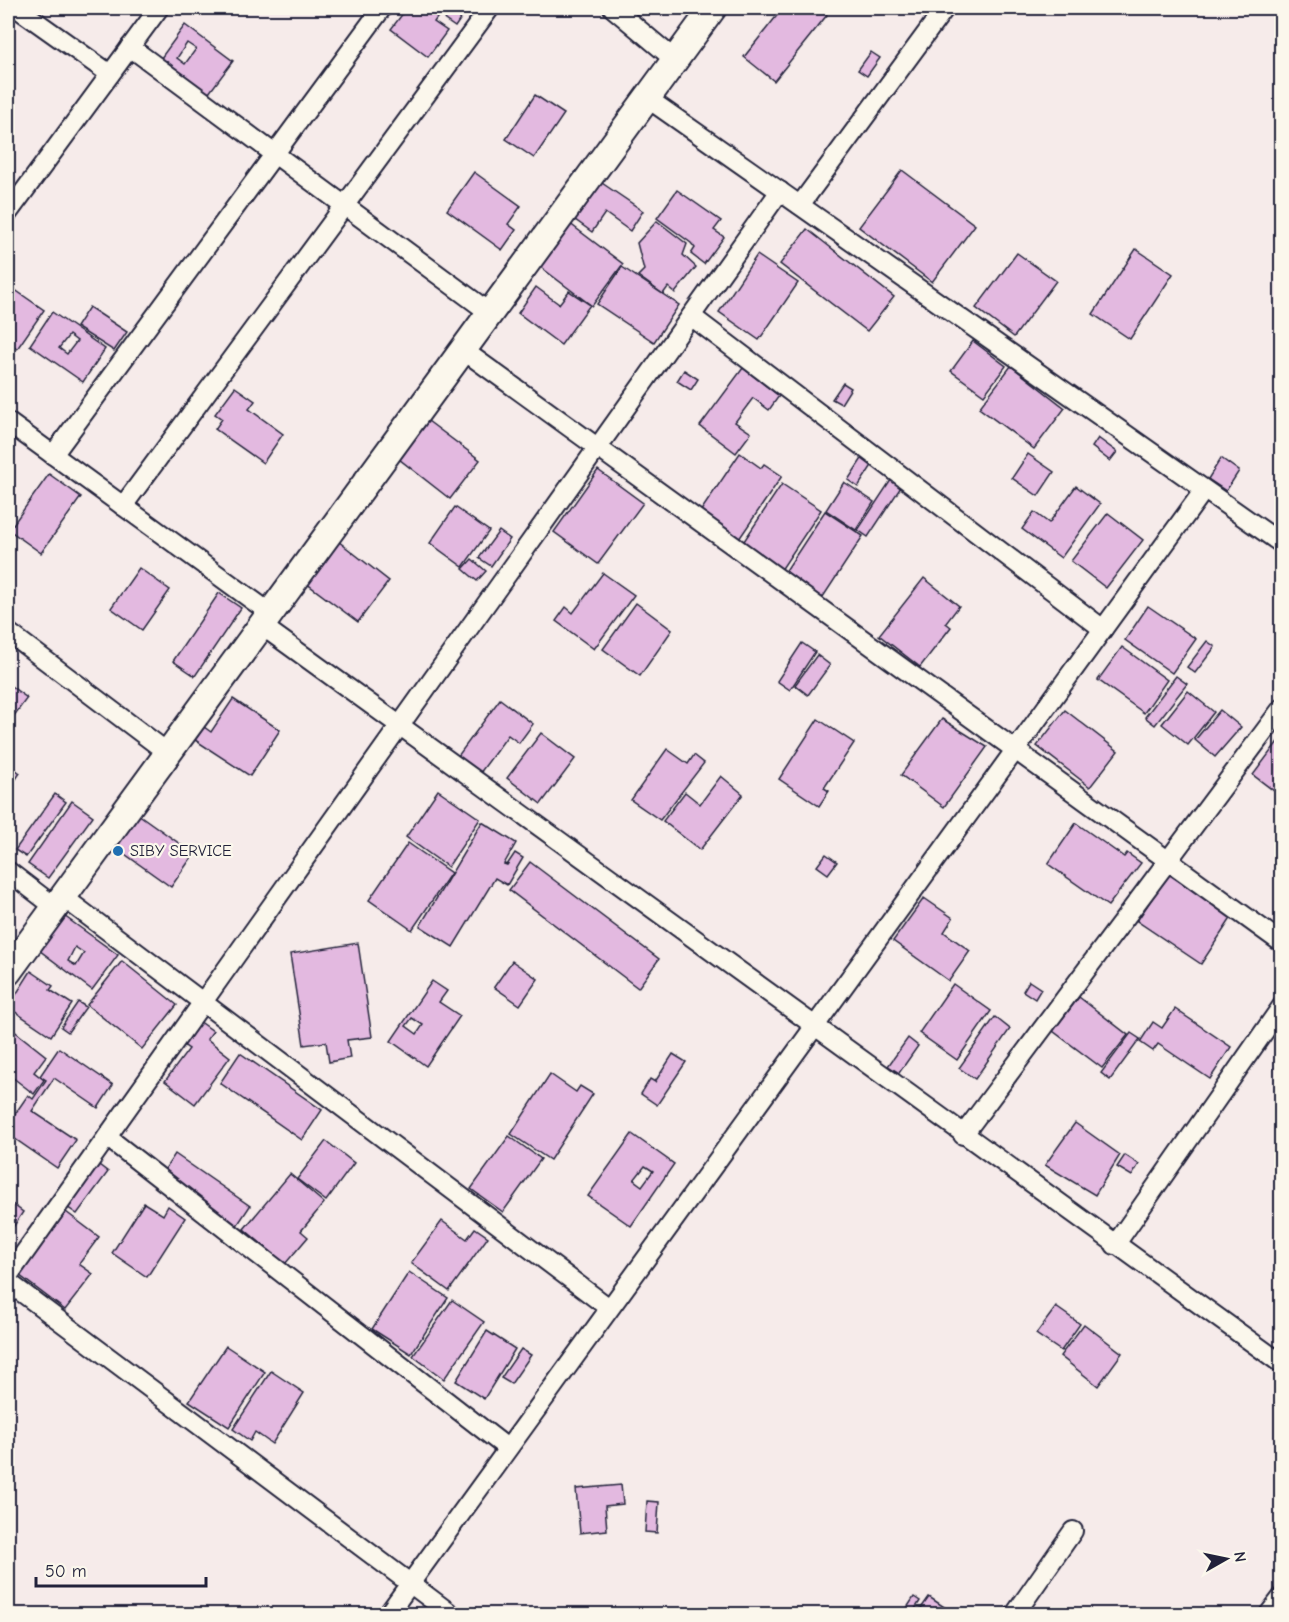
<svg xmlns="http://www.w3.org/2000/svg" width="1289" height="1622" viewBox="0 0 1289 1622" font-family="'Comic Neue',sans-serif">
  <style>
    .building { fill: #e3b9e0; stroke: #22223b; stroke-width: 1.5; fill-rule: evenodd }
    .lines { fill: none; stroke-linecap: round; stroke-linejoin: round }
    .street-casing { stroke: #22223b; stroke-width: 22 }
    .secondary-casing { stroke: #22223b; stroke-width: 30 }
    .street { stroke: #fbf7ec; stroke-width: 18 }
    .secondary { stroke: #fbf7ec; stroke-width: 26 }
    .poi-dot { fill: #1f6fb2; stroke: #fbf7ec; stroke-width: 2 }
    .labels { text-anchor: middle; dominant-baseline: central; stroke-width: 4.5; stroke-linejoin: round; paint-order: stroke }
    .poi-label { font-size: 16px; fill: #22223b; stroke: #fbf7ec; text-anchor: start }
  </style>
  <rect width="100%" height="100%" fill="#f6ebea"/>
  <filter id="ink" filterUnits="userSpaceOnUse"><feTurbulence type="fractalNoise" baseFrequency=".0167" numOctaves="2"/><feDisplacementMap in="SourceGraphic" scale="12" xChannelSelector="R" yChannelSelector="G"/><feConvolveMatrix kernelMatrix="1 2 1 2 8 2 1 2 1" color-interpolation-filters="sRGB"/></filter>
  <g filter="url(#ink)">
    <g class="building">
      <path d="M407 8H444L434 22 447 31 428 57 391 29Z"/>
      <path d="M453 8H468L455 27 445 20Z"/>
      <path d="M783 8H818L827 15 774 81 744 57Z"/>
      <path d="M185 25 233 61 206 97 158 62ZM187 43 196 49 185 64 177 58Z"/>
      <path d="M871 52 880 58 867 76 858 70Z"/>
      <path d="M535 95 564 114 534 158 506 139Z"/>
      <path d="M902 170 975 225 932 282 859 227Z"/>
      <path d="M474 172 521 206 508 224 516 230 502 250 447 210Z"/>
      <path d="M596 179 643 211 630 231 605 213 592 232 571 217Z"/>
      <path d="M677 190 721 221 714 230 724 237 704 264 691 254 695 248 691 243 657 218Z"/>
      <path d="M565 220 623 264 592 306 534 262Z"/>
      <path d="M657 221 687 244 683 255 696 267 675 293 668 287 663 294 638 276 644 270 637 243Z"/>
      <path d="M807 229 894 297 867 331 780 264Z"/>
      <path d="M1136 249 1173 274 1130 339 1093 314Z"/>
      <path d="M1017 253 1056 281 1014 337 976 308Z"/>
      <path d="M757 255 798 283 759 340 719 312Z"/>
      <path d="M622 267 679 305 654 342 597 304Z"/>
      <path d="M8 285 44 310 17 349 8 342Z"/>
      <path d="M536 287 559 304 569 291 590 305 561 345 518 313Z"/>
      <path d="M89 307 127 332 114 351 76 327Z"/>
      <path d="M52 312 105 349 83 382 30 345ZM69 335 77 341 67 354 59 348Z"/>
      <path d="M973 341 1006 366 984 395 951 371Z"/>
      <path d="M1011 366 1065 408 1034 449 979 408Z"/>
      <path d="M743 368 779 396 769 410 753 398 735 422 751 433 736 453 700 426Z"/>
      <path d="M684 370 698 379 691 390 677 381Z"/>
      <path d="M843 383 851 388 841 404 832 399Z"/>
      <path d="M235 387 255 401 249 409 283 434 263 463 215 429 222 419 215 414Z"/>
      <path d="M428 421 480 460 450 499 399 459Z"/>
      <path d="M1098 438 1117 452 1110 461 1092 447Z"/>
      <path d="M740 453 761 468 764 464 782 476 737 542 698 515Z"/>
      <path d="M1028 454 1054 472 1038 496 1012 478Z"/>
      <path d="M863 457 873 464 858 487 848 480Z"/>
      <path d="M1221 458 1239 471 1226 491 1208 479Z"/>
      <path d="M598 470 643 503 598 564 554 532Z"/>
      <path d="M49 474 81 497 41 553 9 530Z"/>
      <path d="M893 477 903 484 868 537 858 530Z"/>
      <path d="M844 482 874 502 856 530 826 510Z"/>
      <path d="M782 484 821 510 781 570 742 544Z"/>
      <path d="M1076 486 1100 504 1061 558 1022 529 1034 512 1049 523Z"/>
      <path d="M455 507 489 531 463 567 430 543Z"/>
      <path d="M825 511 863 536 821 600 783 575Z"/>
      <path d="M1108 513 1143 540 1106 588 1071 561Z"/>
      <path d="M499 531 510 539 491 566 479 558Z"/>
      <path d="M338 541 389 581 358 622 306 583Z"/>
      <path d="M472 559 486 571 477 581 463 569Z"/>
      <path d="M139 568 170 590 142 630 111 608Z"/>
      <path d="M603 573 634 595 594 649 556 621 566 607 573 613Z"/>
      <path d="M924 578 959 606 946 623 951 627 920 667 879 635Z"/>
      <path d="M219 593 241 608 195 676 173 661Z"/>
      <path d="M636 603 672 630 640 676 603 649Z"/>
      <path d="M1148 606 1196 639 1172 673 1125 640Z"/>
      <path d="M1207 641 1215 647 1195 673 1187 667Z"/>
      <path d="M802 643 815 652 790 690 777 681Z"/>
      <path d="M1122 647 1167 680 1144 713 1098 680Z"/>
      <path d="M817 655 830 665 808 695 795 685Z"/>
      <path d="M1176 676 1187 684 1155 725 1145 717Z"/>
      <path d="M8 684 27 698 8 724Z"/>
      <path d="M1188 691 1214 712 1188 745 1162 724Z"/>
      <path d="M233 699 280 730 250 776 195 740 204 727 211 732Z"/>
      <path d="M500 699 533 724 519 743 508 735 477 777 455 760Z"/>
      <path d="M1065 710 1118 751 1090 787 1037 746Z"/>
      <path d="M1220 710 1241 727 1215 757 1195 740Z"/>
      <path d="M818 719 854 743 824 788 829 791 819 806 779 779Z"/>
      <path d="M942 719 987 747 944 807 901 775Z"/>
      <path d="M541 733 575 759 541 804 507 778Z"/>
      <path d="M1280 739 1282 740V797L1253 775Z"/>
      <path d="M667 749 688 764 694 755 704 763 660 820 631 800Z"/>
      <path d="M8 764 20 773 8 791Z"/>
      <path d="M721 776 743 794 700 850 663 821 685 792 700 804Z"/>
      <path d="M438 790 480 819 448 867 406 837Z"/>
      <path d="M55 794 66 802 26 857 15 850Z"/>
      <path d="M72 801 93 816 48 878 28 864Z"/>
      <path d="M138 814 194 854 171 887 115 847Z"/>
      <path d="M482 822 516 843 504 864 507 865 515 853 523 858 507 885 495 878 453 947 420 926Z"/>
      <path d="M1076 823 1124 857 1127 853 1141 863 1108 906 1048 864Z"/>
      <path d="M408 843 451 873 412 930 369 900Z"/>
      <path d="M826 854 837 862 828 874 817 866Z"/>
      <path d="M530 862 659 959 638 988 509 890Z"/>
      <path d="M1168 874 1232 917 1201 964 1137 921Z"/>
      <path d="M924 898 953 918 944 932 970 951 949 981 893 941Z"/>
      <path d="M64 916 118 955 92 990 39 950ZM75 947 84 953 76 966 68 961Z"/>
      <path d="M358 943 372 1037 347 1040 350 1058 329 1062 326 1042 304 1045 290 954Z"/>
      <path d="M122 961 177 1005 142 1049 87 1005Z"/>
      <path d="M512 961 538 979 520 1005 494 987Z"/>
      <path d="M31 971 53 986 50 990 72 1004 51 1036 8 1007Z"/>
      <path d="M432 981 447 991 439 1002 460 1016 426 1066 391 1041ZM412 1018 423 1025 417 1034 406 1026Z"/>
      <path d="M1029 981 1041 989 1035 999 1023 991Z"/>
      <path d="M953 984 991 1011 957 1060 919 1033Z"/>
      <path d="M1079 997 1128 1035 1102 1068 1053 1031Z"/>
      <path d="M78 1002 86 1007 68 1032 61 1027Z"/>
      <path d="M1175 1009 1231 1047 1210 1079 1158 1044 1153 1051 1140 1042 1153 1022 1162 1028Z"/>
      <path d="M995 1017 1010 1029 975 1079 959 1068Z"/>
      <path d="M199 1021 213 1031 207 1039 230 1057 195 1104 165 1081 189 1049 182 1044Z"/>
      <path d="M8 1026 46 1056 34 1072 44 1080 34 1094 8 1074Z"/>
      <path d="M1131 1033 1140 1039 1110 1080 1101 1073Z"/>
      <path d="M908 1038 918 1046 899 1073 888 1066Z"/>
      <path d="M59 1048 113 1085 98 1108 54 1078 32 1111 76 1140 57 1168 8 1134V1124L28 1095 33 1099 46 1080 40 1076Z"/>
      <path d="M240 1053 322 1110 302 1140 220 1083Z"/>
      <path d="M673 1054 686 1062 657 1105 641 1094 650 1079 655 1082Z"/>
      <path d="M550 1074 576 1092 580 1086 593 1094 550 1160 511 1134Z"/>
      <path d="M1075 1123 1120 1155 1095 1195 1045 1165Z"/>
      <path d="M632 1134 674 1164 631 1226 588 1196ZM645 1166 653 1171 642 1186 634 1180Z"/>
      <path d="M509 1136 541 1159 503 1212 471 1189Z"/>
      <path d="M326 1141 354 1163 326 1201 297 1179Z"/>
      <path d="M175 1154 250 1206 236 1227 161 1175Z"/>
      <path d="M1125 1155 1139 1164 1132 1176 1117 1167Z"/>
      <path d="M99 1165 108 1172 77 1214 67 1207Z"/>
      <path d="M290 1174 324 1203 301 1231 308 1237 285 1264 244 1229Z"/>
      <path d="M8 1201 23 1212 8 1235Z"/>
      <path d="M144 1203 163 1215 168 1206 185 1218 147 1277 112 1253Z"/>
      <path d="M66 1212 99 1237 79 1264 93 1274 65 1310 19 1275Z"/>
      <path d="M442 1221 467 1239 475 1228 488 1237 449 1291 411 1263Z"/>
      <path d="M409 1272 448 1298 411 1354 372 1329Z"/>
      <path d="M452 1300 484 1322 444 1379 413 1356Z"/>
      <path d="M1056 1307 1080 1324 1061 1351 1036 1334Z"/>
      <path d="M1084 1324 1122 1353 1098 1386 1060 1356Z"/>
      <path d="M487 1331 515 1349 484 1399 456 1381Z"/>
      <path d="M226 1346 265 1372 229 1427 189 1401Z"/>
      <path d="M521 1349 531 1355 511 1384 501 1378Z"/>
      <path d="M271 1371 304 1393 272 1444 255 1432 250 1441 233 1429Z"/>
      <path d="M621 1485 623 1504 605 1506 607 1530 580 1533 576 1489Z"/>
      <path d="M647 1501 659 1502 657 1533 645 1532Z"/>
      <path d="M914 1597 920 1601 912 1614H903Z"/>
      <path d="M929 1597 955 1614H917Z"/>
    </g>
    <g class="lines">
      <g class="street-casing">
        <g id="street">
          <path d="M17 8 110 74"/>
          <path d="M613 8 675 60"/>
          <path d="M130 47 490 313"/>
          <path d="M647 98 1282 544"/>
          <path d="M800 205 945 8"/>
          <path d="M8 213 159 8"/>
          <path d="M691 316 1103 629"/>
          <path d="M463 350 1282 943"/>
          <path d="M8 422 270 613"/>
          <path d="M53 455 382 8"/>
          <path d="M123 506 490 8"/>
          <path d="M261 625 1282 1364"/>
          <path d="M8 632 168 753"/>
          <path d="M8 871 55 907"/>
          <path d="M63 897 609 1308"/>
          <path d="M963 1135 1282 708"/>
          <path d="M107 1137 507 1448"/>
          <path d="M1115 1245 1282 1006"/>
          <path d="M8 1276 780 191"/>
          <path d="M8 1282 451 1614"/>
          <path d="M388 1614 1204 490"/>
          <path d="M1015 1614 1073 1531"/>
          <path d="M1269 1614 1282 1597"/>
        </g>
      </g>
      <g class="secondary-casing">
        <path id="secondary" d="M8 972 713 8"/>
      </g>
      <use href="#street" class="street"/>
      <use href="#secondary" class="secondary"/>
    </g>
  </g>
  <circle class="poi-dot" cx="118" cy="851" r="6"/>
  <g class="labels">
    <g class="poi-label">
      <text x="130" y="851">SIBY SERVICE</text>
    </g>
  </g>
  <rect width="1289" height="1622" fill="none" stroke="#fbf7ec" stroke-width="30"/>
  <rect x="15" y="15" width="1259" height="1592" fill="none" stroke="#22223b" stroke-width="2" filter="url(#ink)"/>
  <g transform="translate(1226 1559) rotate(81)" stroke="#fbf7ec" stroke-width="4.5" paint-order="stroke">
  <path d="M0-4.5L10 22L0 15L-10 22Z" fill="#22223b"/>
  <text y="-9" font-size="16" font-weight="bold" text-anchor="middle" fill="#22223b">N</text>
  </g>
  <path d="M36 1577v9h170v-9" fill="none" stroke="#22223b" stroke-width="3"/>
  <text x="45" y="1577" font-size="18" fill="#22223b" stroke="#fbf7ec" stroke-width="4.5" paint-order="stroke">50 m</text>
</svg>
